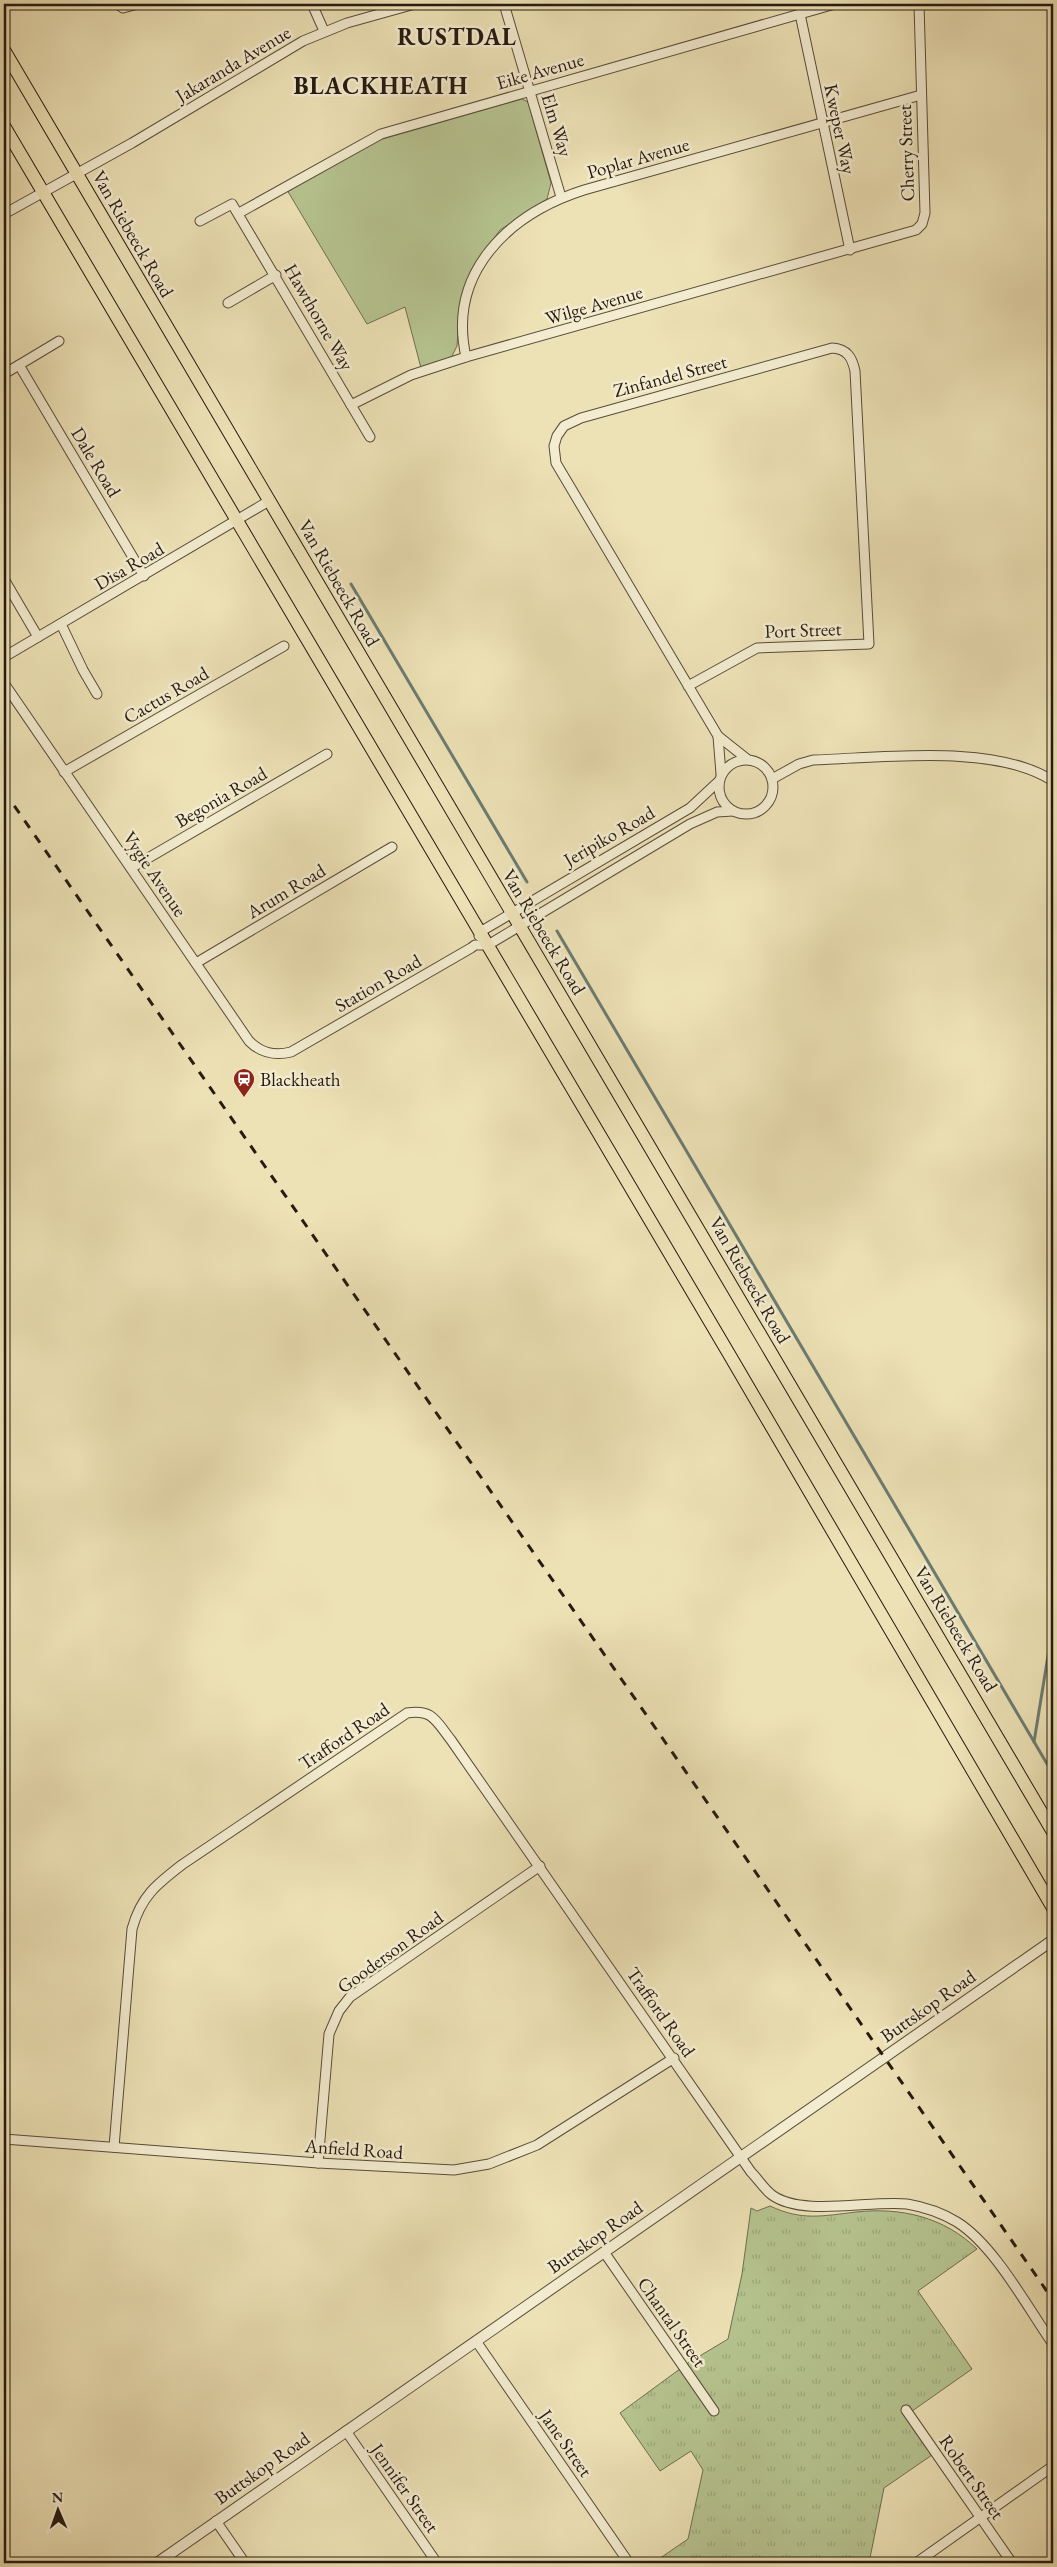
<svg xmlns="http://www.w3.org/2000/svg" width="1057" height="2567" viewBox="0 0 1057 2567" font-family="'EB Garamond',serif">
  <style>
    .grass { fill: url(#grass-tufts); stroke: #6e6f50 }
    .park { fill: #b6c490; stroke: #6e6f50 }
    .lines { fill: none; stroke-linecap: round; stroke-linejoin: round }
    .stream { stroke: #6b7c72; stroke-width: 3 }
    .minor-casing { stroke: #584c3a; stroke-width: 11 }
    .tertiary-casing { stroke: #584c3a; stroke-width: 12 }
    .primary-casing { stroke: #261a11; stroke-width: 14 }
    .minor { stroke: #f3ecd0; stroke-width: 9 }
    .tertiary { stroke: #f3ecd0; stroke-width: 10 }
    .primary { stroke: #ede2b6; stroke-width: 12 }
    .rail { stroke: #261a11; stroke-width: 3; stroke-dasharray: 9 9; stroke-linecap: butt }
    .labels { text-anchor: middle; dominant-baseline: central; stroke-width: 5; stroke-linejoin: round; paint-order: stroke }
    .street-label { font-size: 19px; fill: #261a11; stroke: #f3ecd0 }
    .poi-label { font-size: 19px; fill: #261a11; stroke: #f3ecd0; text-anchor: start }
    .district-label { font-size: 24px; font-weight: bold; letter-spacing: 1px; fill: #261a11; stroke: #f3ecd0 }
  </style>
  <defs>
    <pattern id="grass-tufts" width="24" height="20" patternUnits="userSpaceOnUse" patternTransform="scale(1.25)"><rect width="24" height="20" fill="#b6c490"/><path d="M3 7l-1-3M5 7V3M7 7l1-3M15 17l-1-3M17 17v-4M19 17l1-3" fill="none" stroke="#9ca87b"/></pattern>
  </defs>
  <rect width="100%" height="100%" fill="#ede2b6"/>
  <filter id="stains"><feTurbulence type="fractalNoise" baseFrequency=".004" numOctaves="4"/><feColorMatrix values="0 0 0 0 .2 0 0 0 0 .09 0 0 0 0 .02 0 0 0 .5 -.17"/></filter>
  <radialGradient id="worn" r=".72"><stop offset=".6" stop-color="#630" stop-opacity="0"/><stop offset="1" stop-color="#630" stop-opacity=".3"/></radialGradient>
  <path class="grass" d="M770 2206C802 2221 822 2216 856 2212 901 2207 944 2217 977 2249L918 2291 972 2369 905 2416 932 2455 884 2488 869 2563H653L688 2539 703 2470 691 2451 660 2471 620 2413 688 2363 728 2339 742 2274 751 2208 757 2211Z"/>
  <path class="park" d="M522 99 528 102 551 183 547 199 500 230 476 263 465 289 459 315 457 346 452 356 449 359 421 368 405 307 367 324 287 190 361 148 379 140Z"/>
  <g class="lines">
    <g class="stream">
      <path d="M351 584 527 882"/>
      <path d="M557 931 1053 1774"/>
      <path d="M1034 1742 1053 1625"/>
    </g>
    <g class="minor-casing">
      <g id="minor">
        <path d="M117 4 123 8 138 4"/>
        <path d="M312 4 324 31"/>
        <path d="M504 4 561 197"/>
        <path d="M800 14 850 250"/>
        <path d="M239 213 381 134 835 4"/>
        <path d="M4 214 132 143 303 41 347 23 415 4"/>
        <path d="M200 221 232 204 370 437"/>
        <path d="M228 303 276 275"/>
        <path d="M466 357C447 272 509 214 584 190L921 95"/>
        <path d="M19 365 144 576"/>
        <path d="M4 374 59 341"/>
        <path d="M351 405 411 375 466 357 916 230 922 224 925 213 919 4"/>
        <path d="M4 579 38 637"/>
        <path d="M61 624 83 670 97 694"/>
        <path d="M4 657 269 501"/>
        <path d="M4 683 249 1041C261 1053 274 1056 291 1052L471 948 475 945H488L690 824 717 812 733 811"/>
        <path d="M688 686 757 648 869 644 855 371C852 357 847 349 832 348L581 418 564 426 557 436 554 446 556 463 718 736 747 759"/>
        <path d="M718 736 721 774"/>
        <circle cx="746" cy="787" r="27"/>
        <path d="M64 772 284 646"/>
        <path d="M772 779 799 764 813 760C882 758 995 743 1053 781"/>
        <path d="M131 868 327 754"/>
        <path d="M479 936 480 932 690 808 719 781"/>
        <path d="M196 963 392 847"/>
        <path d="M4 2139 318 2163 454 2170 489 2164 537 2145 674 2058"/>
        <path d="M114 2147 132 1929C141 1896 157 1884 183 1864L407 1713C433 1709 436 1721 451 1740L751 2172C758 2179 764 2189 772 2195 802 2217 870 2200 907 2204 925 2207 942 2213 957 2222 995 2246 1027 2307 1053 2344"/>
        <path d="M318 2163 329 2034 339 2011 350 1997 540 1866"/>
        <path d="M604 2252 714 2411"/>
        <path d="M476 2341 629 2563"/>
        <path d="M906 2410 1012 2563"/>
        <path d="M346 2431 437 2563"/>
        <path d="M216 2521 245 2563"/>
        <path d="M916 2563 1053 2466"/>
      </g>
    </g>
    <g class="tertiary-casing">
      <path id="tertiary" d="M157 2563 1053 1940"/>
    </g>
    <g class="primary-casing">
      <g id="primary">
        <path d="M4 50 1053 1832"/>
        <path d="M4 126 729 1354 1053 1908"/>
      </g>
    </g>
    <use href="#minor" class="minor"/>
    <use href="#tertiary" class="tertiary"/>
    <use href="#primary" class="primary"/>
    <path class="rail" d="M4 791 1053 2300"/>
  </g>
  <defs>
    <g id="station-pin" transform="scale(1.125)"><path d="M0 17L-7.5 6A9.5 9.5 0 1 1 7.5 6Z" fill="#8f2418" stroke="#f3ecd0"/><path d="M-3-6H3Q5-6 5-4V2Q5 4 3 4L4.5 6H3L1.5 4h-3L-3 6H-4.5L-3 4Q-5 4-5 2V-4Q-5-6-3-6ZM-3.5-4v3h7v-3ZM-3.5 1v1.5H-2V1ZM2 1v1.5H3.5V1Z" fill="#fff"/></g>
  </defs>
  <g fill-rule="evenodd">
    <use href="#station-pin" x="244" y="1079"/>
  </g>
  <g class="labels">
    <g class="street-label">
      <text transform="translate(233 64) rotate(-31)">Jakaranda Avenue</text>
      <text transform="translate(540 71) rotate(-16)">Eike Avenue</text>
      <text transform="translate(557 125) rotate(73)">Elm Way</text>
      <text transform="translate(840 129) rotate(78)">Kweper Way</text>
      <text transform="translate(906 153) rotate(-92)">Cherry Street</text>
      <text transform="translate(638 158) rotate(-16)">Poplar Avenue</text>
      <text transform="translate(133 234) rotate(60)">Van Riebeeck Road</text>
      <text transform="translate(594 305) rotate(-16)">Wilge Avenue</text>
      <text transform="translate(319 317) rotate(60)">Hawthorne Way</text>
      <text transform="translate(670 376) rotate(-15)">Zinfandel Street</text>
      <text transform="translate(96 462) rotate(59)">Dale Road</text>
      <text transform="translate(129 566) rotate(-30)">Disa Road</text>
      <text transform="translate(339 583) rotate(60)">Van Riebeeck Road</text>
      <text transform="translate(803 630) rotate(-2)">Port Street</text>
      <text transform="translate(166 695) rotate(-30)">Cactus Road</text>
      <text transform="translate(221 797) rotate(-30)">Begonia Road</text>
      <text transform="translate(609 836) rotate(-30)">Jeripiko Road</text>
      <text transform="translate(155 874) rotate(56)">Vygie Avenue</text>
      <text transform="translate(286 891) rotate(-31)">Arum Road</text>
      <text transform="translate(544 932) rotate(59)">Van Riebeeck Road</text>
      <text transform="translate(378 983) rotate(-30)">Station Road</text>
      <text transform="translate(750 1280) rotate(60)">Van Riebeeck Road</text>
      <text transform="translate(956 1629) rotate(59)">Van Riebeeck Road</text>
      <text transform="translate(344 1736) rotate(-34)">Trafford Road</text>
      <text transform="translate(390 1952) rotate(-36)">Gooderson Road</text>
      <text transform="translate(928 2006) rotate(-35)">Buttskop Road</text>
      <text transform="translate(661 2012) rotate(55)">Trafford Road</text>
      <text transform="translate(354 2149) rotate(4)">Anfield Road</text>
      <text transform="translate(595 2237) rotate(-35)">Buttskop Road</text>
      <text transform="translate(672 2322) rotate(55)">Chantal Street</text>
      <text transform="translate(566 2443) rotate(55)">Jane Street</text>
      <text transform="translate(262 2468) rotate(-35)">Buttskop Road</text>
      <text transform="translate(972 2477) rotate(55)">Robert Street</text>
      <text transform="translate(405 2488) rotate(55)">Jennifer Street</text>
    </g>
    <g class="poi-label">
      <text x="260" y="1079">Blackheath</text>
    </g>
    <g class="district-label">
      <text x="457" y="36">RUSTDAL</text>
      <text x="381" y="85">BLACKHEATH</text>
    </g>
  </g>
  <rect width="1057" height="2567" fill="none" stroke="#ede2b6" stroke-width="20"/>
  <rect x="5" y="5" width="1047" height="2557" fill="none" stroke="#261a11" stroke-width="2.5"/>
  <rect x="10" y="10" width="1037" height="2547" fill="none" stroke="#261a11"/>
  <g transform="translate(58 2510) rotate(358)" stroke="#f3ecd0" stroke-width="4" paint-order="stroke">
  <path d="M0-4L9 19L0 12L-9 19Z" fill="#261a11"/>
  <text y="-8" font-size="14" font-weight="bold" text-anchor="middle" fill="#261a11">N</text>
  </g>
  <rect width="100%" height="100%" filter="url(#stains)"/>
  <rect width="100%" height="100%" fill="url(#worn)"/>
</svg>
